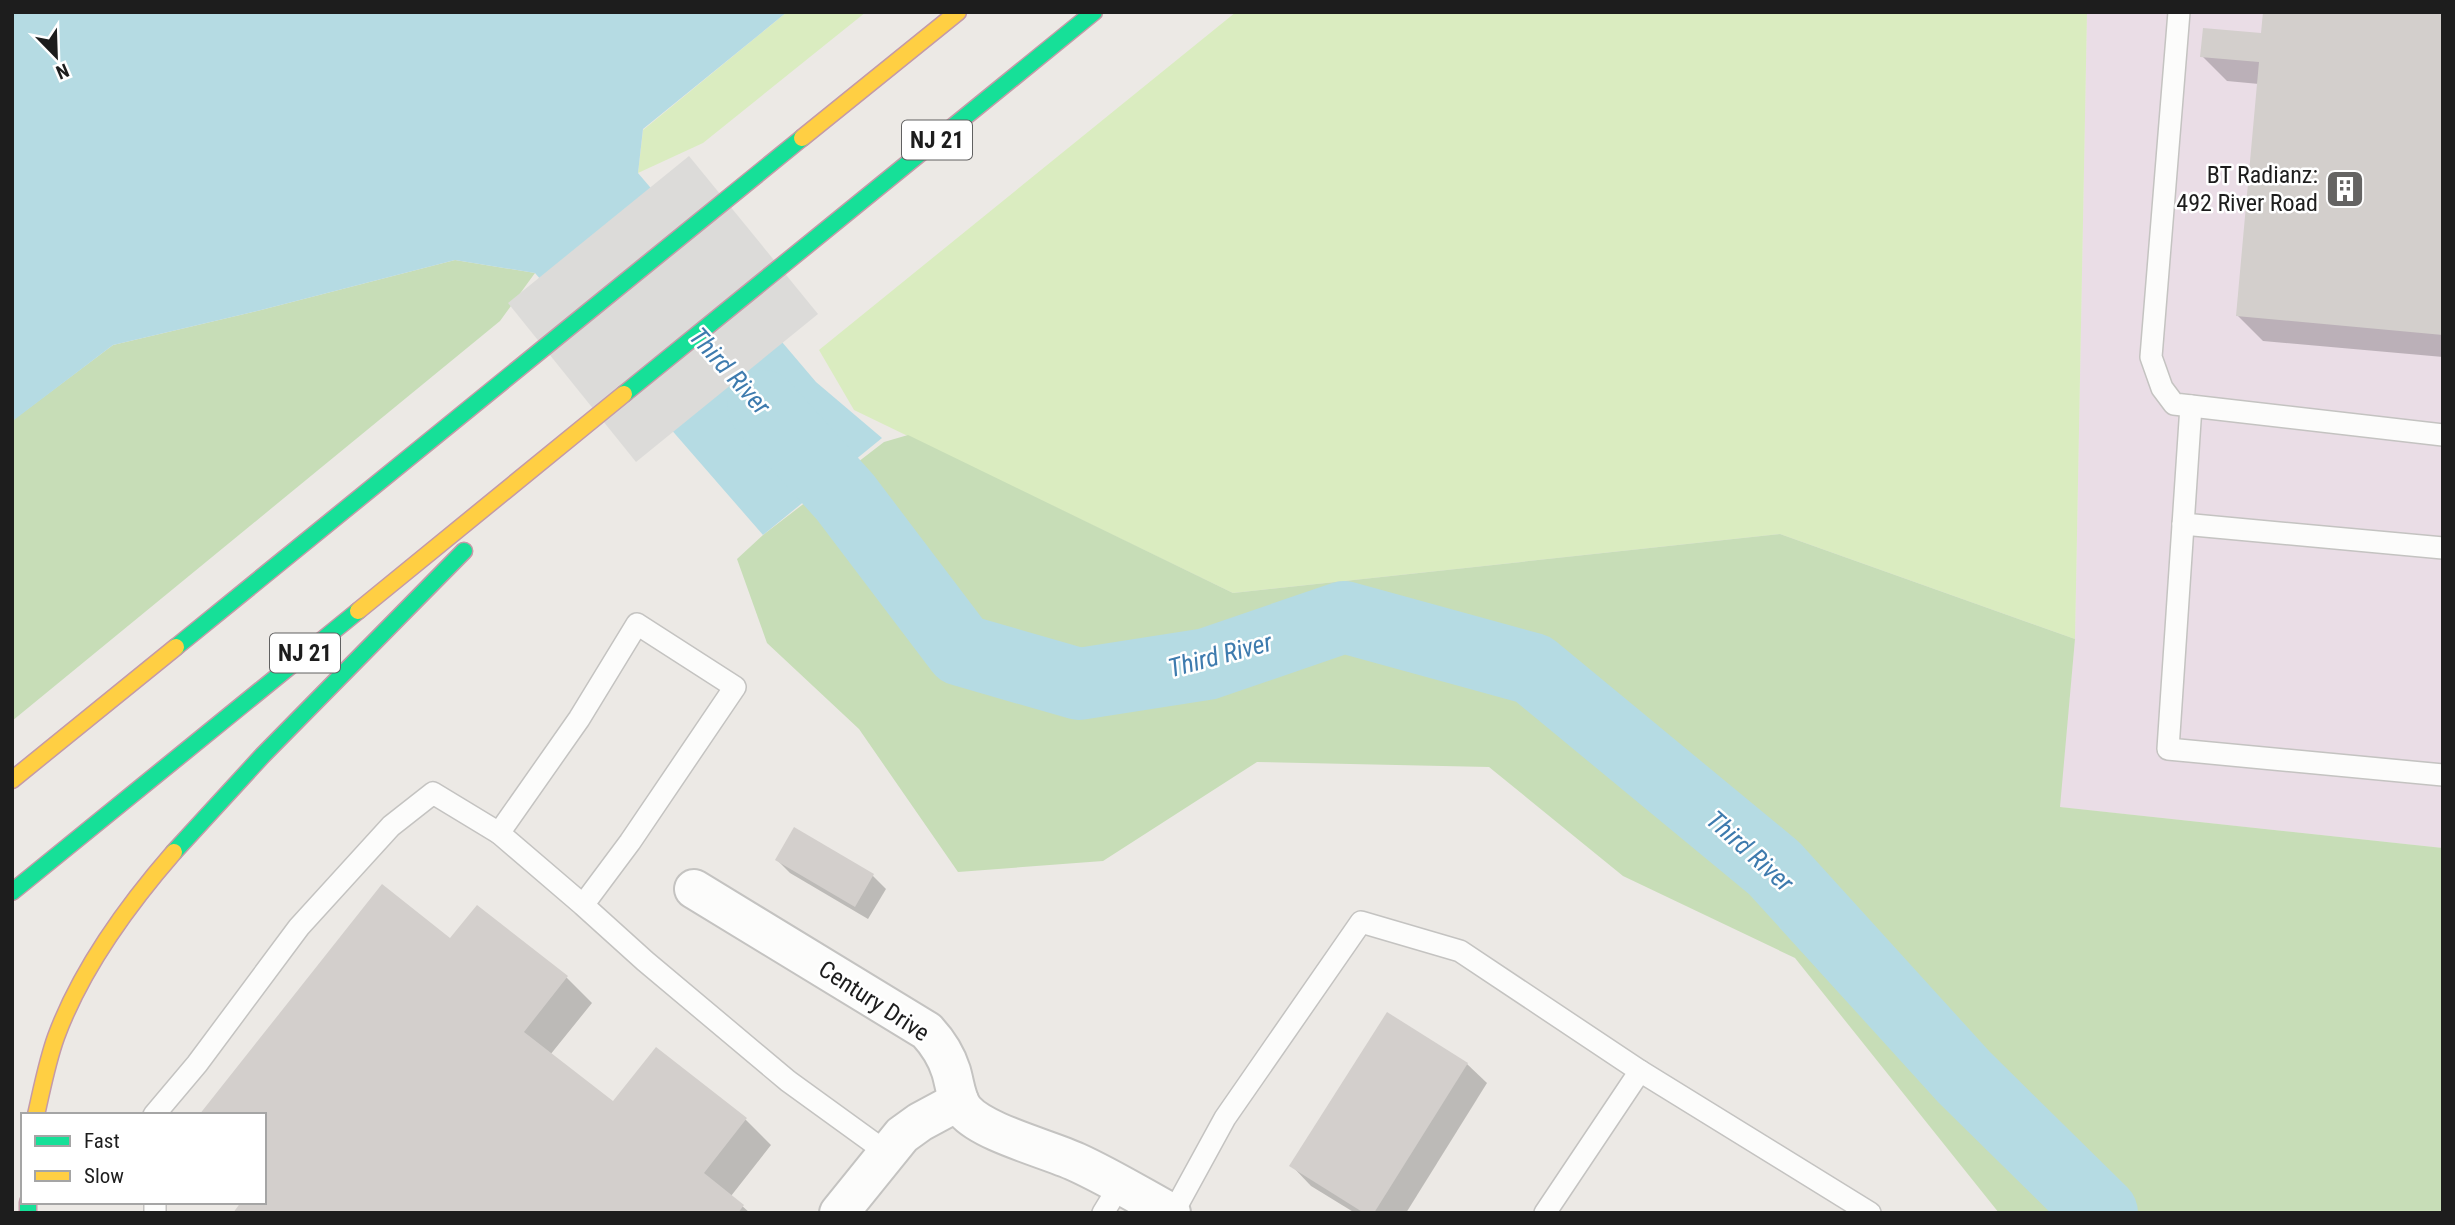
<svg xmlns="http://www.w3.org/2000/svg" width="2455" height="1225" viewBox="0 0 2455 1225" font-family="'Roboto Condensed',sans-serif">
  <style>
    .industrial { fill: #eadde6 }
    .grass { fill: #daecc0 }
    .forest { fill: #c7ddb7 }
    .water { fill: #b5dbe3 }
    .pier { fill: #dcdbd9 }
    .shadow { fill: #0003 }
    .lines { fill: none; stroke-linecap: round; stroke-linejoin: round }
    .river { stroke: #b5dbe3; stroke-width: 72 }
    .building { fill: #d3cfcc }
    .lane-casing { stroke: #c4c3c1; stroke-width: 24 }
    .street-casing { stroke: #c4c3c1; stroke-width: 42 }
    .fast-casing { stroke: #c49aa8; stroke-width: 19 }
    .slow-casing { stroke: #c49aa8; stroke-width: 19 }
    .lane { stroke: #fcfcfb; stroke-width: 21 }
    .street { stroke: #fcfcfb; stroke-width: 38 }
    .fast { stroke: #16e098; stroke-width: 16 }
    .slow { stroke: #ffcf43; stroke-width: 16 }
    .labels { text-anchor: middle; dominant-baseline: central; stroke-width: 5; stroke-linejoin: round; paint-order: stroke }
    .shield { fill: #fff; stroke: #616161; stroke-width: 2 }
    .shield-label { font-size: 23px; font-weight: bold; fill: #1d1d1d }
    .poi-label { font-size: 24px; fill: #1d1d1d; stroke: #fff; text-anchor: end }
    .street-label { font-size: 24px; fill: #1d1d1d; stroke: #fff }
    .water-label { font-size: 26px; font-style: italic; fill: #3e7bae; stroke: #fff }
  </style>
  <rect width="100%" height="100%" fill="#ece9e5"/>
  <path class="industrial" d="M2087 12H2443V848L2059 807 2075 639Z"/>
  <g class="grass">
    <path d="M787 12H866L703 143 638 173 643 130Z"/>
    <path d="M1236 12H2087L2075 639 1780 534 1233 593 854 410 819 350Z"/>
  </g>
  <g class="forest">
    <path d="M455 260 535 273 500 321 12 721 13 420 113 345 261 310Z"/>
    <path d="M908 435 1233 593 1780 534 2075 639 2060 807 2443 848V1213H1999L1795 958 1623 876 1489 767 1257 762 1103 861 958 872 859 729 767 643 737 559 763 535 884 442Z"/>
  </g>
  <path class="water" d="M12 12H787L643 129 638 173 816 382 882 438 763 535 535 273 455 260 261 310 113 345 14 420 12 427Z"/>
  <path class="pier" d="M689 156 818 314 636 462 508 303Z"/>
  <g class="shadow">
    <path d="M2443 12V357L2263 341 2238 316 2259 84 2227 81 2202 56 2263 35Z"/>
    <path d="M795 829 873 876 886 889 868 919 790 873 777 860Z"/>
    <path d="M477 908 567 978 592 1003 550 1055 613 1104 656 1050 746 1120 771 1145 731 1196 750 1213H235L264 1202 451 940Z"/>
    <path d="M1467 1064 1487 1083 1406 1213H1355L1311 1186 1292 1166Z"/>
  </g>
  <g class="lines">
    <path class="river" d="M763 406 845 497 961 650 1079 684 1207 664 1344 617 1533 669 1774 868 1964 1077 2102 1213"/>
  </g>
  <g class="building">
    <path d="M2263 12H2443V335L2236 316 2259 62 2200 57 2203 28 2261 33Z"/>
    <path d="M794 827 874 874 855 907 775 860Z"/>
    <path d="M382 884 450 938 477 905 568 976 524 1032 613 1101 656 1047 747 1118 704 1173 744 1205 738 1213H233L241 1202H264V1115H199Z"/>
    <path d="M1387 1012 1468 1063 1374 1213H1364L1289 1166Z"/>
  </g>
  <g class="lines">
    <g class="lane-casing">
      <g id="lane">
        <path d="M2179 12 2151 357 2162 388 2174 404 2443 435"/>
        <path d="M2191 406 2168 749 2443 775"/>
        <path d="M2183 524 2443 548"/>
        <path d="M583 905 499 833 579 719 637 624 735 687 630 842 583 905 645 961 788 1081 886 1152"/>
        <path d="M1640 1071 1870 1213"/>
        <path d="M154 1115 197 1064 299 927 391 826 433 793 499 833"/>
        <path d="M155 1202V1213"/>
        <path d="M1103 1213 1120 1185"/>
        <path d="M1173 1213 1225 1118 1361 922 1460 951 1640 1071 1545 1213"/>
      </g>
    </g>
    <g class="street-casing">
      <g id="street">
        <path d="M694 889 927 1031C938 1043 946 1055 951 1071 955 1084 956 1101 965 1111 984 1133 1048 1149 1076 1162 1109 1177 1140 1196 1171 1213"/>
        <path d="M839 1213 902 1135 920 1122 959 1101"/>
      </g>
    </g>
    <g class="fast-casing">
      <g id="fast">
        <path d="M624 394 1094 12"/>
        <path d="M176 647 802 138"/>
        <path d="M174 852 263 755 464 551"/>
        <path d="M12 892 358 611"/>
        <path d="M28 1202V1213"/>
      </g>
    </g>
    <g class="slow-casing">
      <g id="slow">
        <path d="M802 138 958 12"/>
        <path d="M358 611 624 394"/>
        <path d="M12 780 176 647"/>
        <path d="M36 1115C42 1089 47 1062 56 1037 81 969 127 906 174 852"/>
      </g>
    </g>
    <use href="#lane" class="lane"/>
    <use href="#street" class="street"/>
    <use href="#fast" class="fast"/>
    <use href="#slow" class="slow"/>
  </g>
  <defs>
    <g id="building-square" transform="scale(2.0125)"><rect x="-9" y="-9" width="18" height="18" rx="4" fill="#656463" stroke="#fff"/><path d="M-4-6H4V6H1V3H-1V6H-4ZM-2.5-4.3h1.7v1.8h-1.7ZM.8-4.3h1.7v1.8H.8ZM-2.5-1h1.7V.8h-1.7ZM.8-1h1.7V.8H.8Z" fill="#fff"/></g>
  </defs>
  <g fill-rule="evenodd">
    <use href="#building-square" x="2345" y="189"/>
  </g>
  <g class="labels">
    <g class="shield">
      <rect x="902" y="120.5" width="70" height="39" rx="5"/>
      <rect x="270" y="633.5" width="70" height="39" rx="5"/>
    </g>
    <g class="shield-label">
      <text x="937" y="140">NJ 21</text>
      <text x="305" y="653">NJ 21</text>
    </g>
    <g class="poi-label">
      <text x="2318" y="175">BT Radianz:<tspan x="2318" dy="28">492 River Road</tspan></text>
    </g>
    <g class="street-label">
      <text transform="translate(874 1001) rotate(33)">Century Drive</text>
    </g>
    <g class="water-label">
      <text transform="translate(730 371) rotate(48)">Third River</text>
      <text transform="translate(1220 655) rotate(-15)">Third River</text>
      <text transform="translate(1750 851) rotate(42)">Third River</text>
    </g>
  </g>
  <rect width="2455" height="1225" fill="none" stroke="#1d1d1d" stroke-width="28"/>
  <rect x="21" y="1113" width="245" height="91" fill="#ffffff" stroke="#a5a5a5" stroke-width="2"/>
  <rect x="35" y="1136" width="35" height="10" fill="#16e098" stroke="#a5a5a5" stroke-width="2"/>
  <text x="84" y="1148" font-size="21" fill="#1d1d1d">Fast</text>
  <rect x="35" y="1171" width="35" height="10" fill="#ffcf43" stroke="#a5a5a5" stroke-width="2"/>
  <text x="84" y="1183" font-size="21" fill="#1d1d1d">Slow</text>
  <g transform="translate(56 56) rotate(157)" stroke="#ffffff" stroke-width="5" paint-order="stroke">
  <path d="M0-5L12 26L0 18L-12 26Z" fill="#1d1d1d"/>
  <text y="-10" font-size="19" font-weight="bold" text-anchor="middle" fill="#1d1d1d">N</text>
  </g>
</svg>
